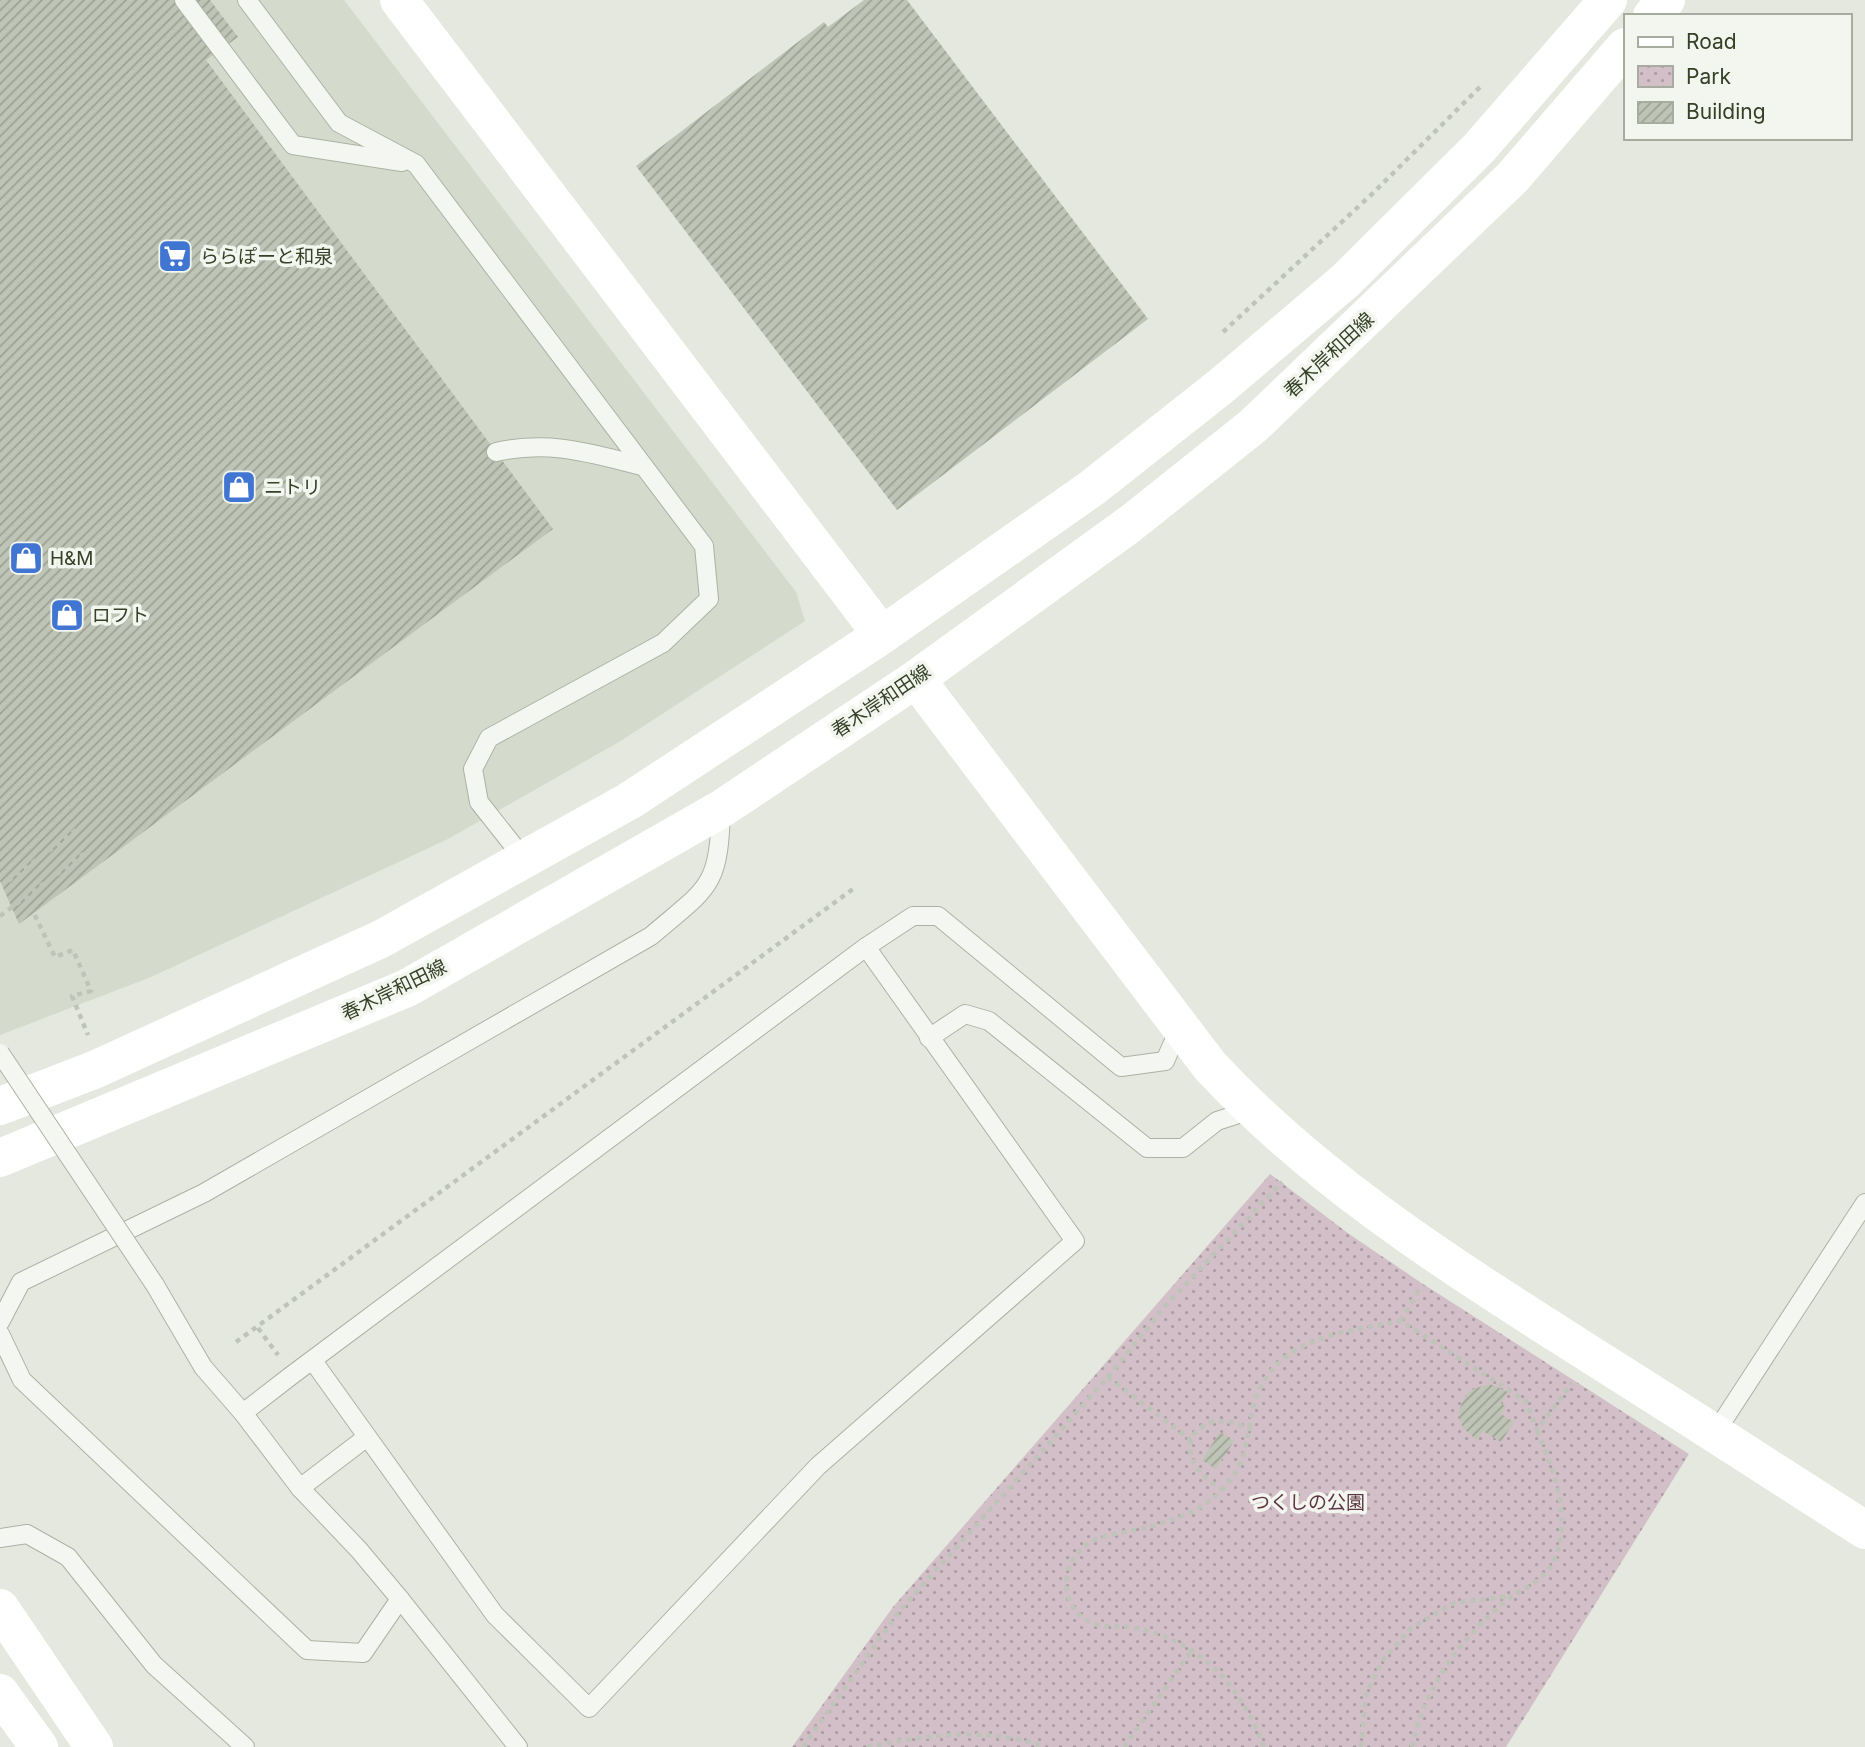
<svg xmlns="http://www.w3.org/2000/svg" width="1865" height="1747" viewBox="0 0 1865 1747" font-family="Inter,'Noto Sans JP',sans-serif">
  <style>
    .built { fill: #d4dacc }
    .park { fill: url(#park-dots) }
    .building { fill: url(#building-hatch) }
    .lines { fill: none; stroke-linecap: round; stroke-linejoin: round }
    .lane-casing { stroke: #acb2a3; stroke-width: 20 }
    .path { stroke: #bfc4b8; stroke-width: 4.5; stroke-dasharray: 5 5; stroke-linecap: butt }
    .lane { stroke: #f4f7f1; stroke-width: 18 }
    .secondary { stroke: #fff; stroke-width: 38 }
    .lane-bridge-casing { stroke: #acb2a3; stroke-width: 20; stroke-linecap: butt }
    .lane-bridge { stroke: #f4f7f1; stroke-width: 18 }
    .labels { text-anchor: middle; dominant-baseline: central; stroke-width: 7; stroke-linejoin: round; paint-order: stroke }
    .poi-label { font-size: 19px; fill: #354027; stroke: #f3f6ee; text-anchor: start }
    .street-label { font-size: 19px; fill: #354027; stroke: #f3f6ee }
    .park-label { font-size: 19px; fill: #5c3444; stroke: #f3f6ee }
  </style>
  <defs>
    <pattern id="park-dots" width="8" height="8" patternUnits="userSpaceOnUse" patternTransform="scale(1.75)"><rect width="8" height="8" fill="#d2bfc8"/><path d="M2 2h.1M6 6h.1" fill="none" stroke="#ab9da2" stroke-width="1.8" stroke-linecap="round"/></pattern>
    <pattern id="building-hatch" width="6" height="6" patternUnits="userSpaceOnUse" patternTransform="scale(1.75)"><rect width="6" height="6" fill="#bfc5b6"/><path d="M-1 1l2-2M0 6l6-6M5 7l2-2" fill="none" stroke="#9ca194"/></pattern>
  </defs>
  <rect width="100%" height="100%" fill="#e4e8de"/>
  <path class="built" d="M0 0H344L796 592 805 621 619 742 448 839 151 977 0 1035Z"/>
  <path class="park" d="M1270 1174 1349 1234 1423 1284 1689 1454 1506 1747H792L893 1607Z"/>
  <g class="building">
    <path d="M0 0H210L238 37 206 60 553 529 19 924 0 881Z"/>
    <path d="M864 0H907L1148 319 897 510 636 166 824 22 828 27Z"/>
    <path d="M1490 1384 1508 1392 1501 1403 1506 1407 1501 1414 1514 1422 1501 1442 1483 1431 1477 1440 1463 1428 1460 1420 1459 1411 1465 1396 1473 1389Z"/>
    <path d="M1220 1432 1234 1441 1216 1469 1202 1460Z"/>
  </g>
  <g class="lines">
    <g class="lane-casing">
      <g id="lane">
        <path d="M184 0 293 145 402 162"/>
        <path d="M247 0 339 123 416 164 704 546 709 599 663 643 489 738 473 769 479 802 524 859"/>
        <path d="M496 452C550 440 589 453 642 466"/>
        <path d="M866 947 913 916H938L1121 1067 1165 1061 1180 1027"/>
        <path d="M929 1038 965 1014 989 1021 1147 1148H1183L1217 1121 1251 1110"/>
        <path d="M155 1285 203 1367 243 1413 300 1488 359 1550 400 1599 518 1747"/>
        <path d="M0 1322 21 1282 204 1193 651 936C708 887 719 889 721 809"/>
        <path d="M0 1334 22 1380 307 1650 363 1653 400 1599"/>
        <path d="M243 1413 292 1375 866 947 1075 1241 818 1466 589 1708 495 1615 313 1361"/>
        <path d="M1715 1433 1865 1203"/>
        <path d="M300 1488 367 1437"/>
        <path d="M0 1538 27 1534 68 1557 154 1665 245 1747"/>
      </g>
    </g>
    <g class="path">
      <path d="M1223 332 1372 194 1480 87"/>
      <path d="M8 881 83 825"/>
      <path d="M26 897 55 957 73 950 91 991 72 996 88 1035"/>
      <path d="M0 916 85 853"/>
      <path d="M1401 1321 1420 1288"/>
      <path d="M258 1328 278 1355"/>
      <path d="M236 1342 853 889"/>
      <path d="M1108 1377 1191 1440"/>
      <path d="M1224 1490C1160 1456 1196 1400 1251 1430"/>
      <path d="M803 1747 898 1613 1108 1377 1167 1304 1282 1182"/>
      <path d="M867 1747C927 1735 986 1726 1045 1747"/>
      <path d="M1124 1747 1192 1650"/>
      <path d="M1264 1747C1242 1687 1200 1640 1135 1628 1119 1624 1103 1630 1088 1621 1061 1606 1060 1570 1081 1549 1094 1537 1114 1534 1130 1531 1168 1523 1208 1512 1231 1479 1247 1457 1247 1435 1253 1409 1269 1338 1342 1332 1401 1321L1526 1401 1537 1430 1572 1383"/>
      <path d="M1361 1747 1366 1695 1382 1661 1412 1627 1454 1603 1511 1596"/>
      <path d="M1412 1747C1424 1688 1460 1639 1506 1601 1523 1587 1544 1582 1554 1560 1573 1518 1553 1469 1537 1430"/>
    </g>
    <use href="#lane" class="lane"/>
    <g class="secondary">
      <path d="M399 0 882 635"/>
      <path d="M1652 16 1666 0"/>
      <path d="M916 679 1210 1066C1313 1177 1439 1258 1566 1339 1666 1402 1766 1466 1865 1530"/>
      <path d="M0 1106 94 1070 381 939 629 801 882 635 1092 488 1220 387 1345 281 1479 148 1608 0"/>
      <path d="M0 1158 407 988 721 809 916 679 1130 524 1253 426 1512 178 1625 47"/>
      <path d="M0 1608 94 1747"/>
      <path d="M0 1693 39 1747"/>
    </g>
    <g class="lane-bridge-casing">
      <path id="lane-bridge" d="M0 1053 155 1285"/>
    </g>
    <use href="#lane-bridge" class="lane-bridge"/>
  </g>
  <defs>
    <g id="supermarket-square" transform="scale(1.75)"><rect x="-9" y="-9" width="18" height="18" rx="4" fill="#4075d1" stroke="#f3f6ee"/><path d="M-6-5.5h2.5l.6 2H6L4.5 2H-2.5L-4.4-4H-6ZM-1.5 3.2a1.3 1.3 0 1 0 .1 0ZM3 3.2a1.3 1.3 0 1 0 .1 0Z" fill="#fff"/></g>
    <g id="shop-square" transform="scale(1.75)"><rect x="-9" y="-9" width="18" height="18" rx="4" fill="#4075d1" stroke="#f3f6ee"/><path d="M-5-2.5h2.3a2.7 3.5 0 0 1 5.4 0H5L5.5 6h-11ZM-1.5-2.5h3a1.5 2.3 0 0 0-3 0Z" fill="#fff"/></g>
  </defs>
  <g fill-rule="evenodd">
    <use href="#supermarket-square" x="175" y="256"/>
    <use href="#shop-square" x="239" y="487"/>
    <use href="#shop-square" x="26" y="558"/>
    <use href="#shop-square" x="67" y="615"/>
  </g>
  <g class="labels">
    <g class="poi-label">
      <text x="200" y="256">ららぽーと和泉</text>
      <text x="264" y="487">ニトリ</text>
      <text x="50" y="558">H&amp;M</text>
      <text x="92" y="615">ロフト</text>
    </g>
    <g class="street-label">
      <text transform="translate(1329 355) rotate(-43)">春木岸和田線</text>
      <text transform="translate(881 701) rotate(-34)">春木岸和田線</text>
      <text transform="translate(394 990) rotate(-26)">春木岸和田線</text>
    </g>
    <g class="park-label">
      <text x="1308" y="1502">つくしの公園</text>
    </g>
  </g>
  <rect x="1624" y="14" width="228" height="126" fill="#f3f6ee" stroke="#a7ad9e" stroke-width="2"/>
  <rect x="1638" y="37" width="35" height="10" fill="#ffffff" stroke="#a7ad9e" stroke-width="2"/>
  <text x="1686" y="49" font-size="21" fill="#354027">Road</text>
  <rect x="1638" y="66" width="35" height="21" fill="url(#park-dots)" stroke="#a7ad9e" stroke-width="2"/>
  <text x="1686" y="84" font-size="21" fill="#354027">Park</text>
  <rect x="1638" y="102" width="35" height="21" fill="url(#building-hatch)" stroke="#a7ad9e" stroke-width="2"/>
  <text x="1686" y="119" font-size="21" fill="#354027">Building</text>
</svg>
